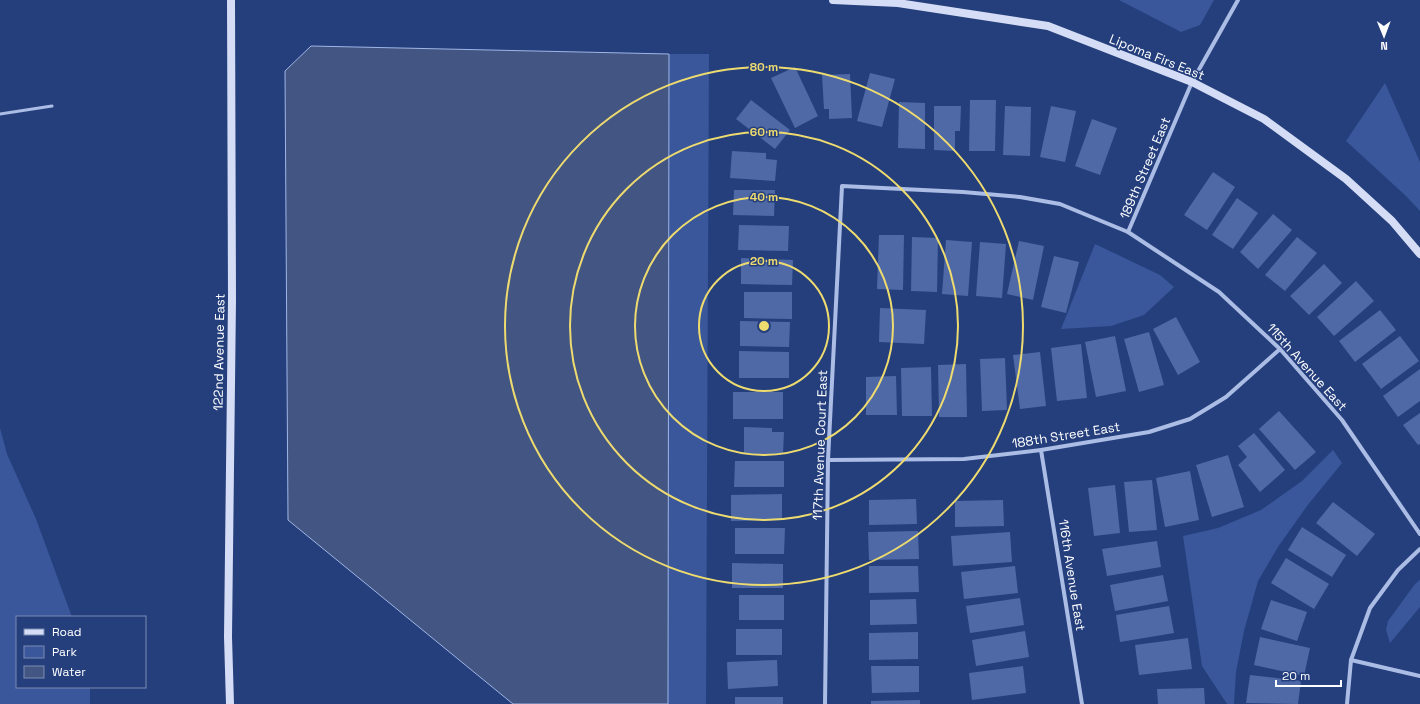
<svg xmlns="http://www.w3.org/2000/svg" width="1420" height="704" viewBox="0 0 1420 704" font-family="'Space Grotesk',sans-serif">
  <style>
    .green { fill: #39579a }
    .water { fill: #435583; stroke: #9fb6e6 }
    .building { fill: #4e69a6 }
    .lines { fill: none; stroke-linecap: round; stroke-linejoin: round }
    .lane { stroke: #abbde5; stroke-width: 3 }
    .street { stroke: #abbde5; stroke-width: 4 }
    .secondary { stroke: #d4ddf5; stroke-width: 8 }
    .ring { fill: none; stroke: #eedb6f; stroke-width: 2 }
    .labels { text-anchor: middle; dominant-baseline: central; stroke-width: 3; stroke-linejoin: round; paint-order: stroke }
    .street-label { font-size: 13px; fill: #fff; stroke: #253f7d }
    .centre { fill: #eedb6f; stroke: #253f7d; stroke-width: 2 }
    .ring-label { font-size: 12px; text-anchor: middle; font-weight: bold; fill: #eedb6f; stroke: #253f7d; stroke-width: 3; stroke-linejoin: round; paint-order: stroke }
  </style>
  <rect width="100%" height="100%" fill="#253f7d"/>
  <g class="green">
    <path d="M1119 0H1214L1200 25 1181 32Z"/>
    <path d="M669 54H709L706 704H668Z"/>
    <path d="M1385 83 1420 162V211L1406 196 1346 141Z"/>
    <path d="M1095 244 1160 275 1174 287 1144 315 1111 326 1061 329Z"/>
    <path d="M0 428 7 454 36 519 72 617H17V687H90V704H0Z"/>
    <path d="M1333 450 1342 463 1307 506 1278 547 1258 581 1244 631 1236 672 1234 704H1227L1202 666 1183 536 1218 528 1261 510 1302 481Z"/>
    <path d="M1420 580V607L1390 643 1386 630 1388 621 1415 584Z"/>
  </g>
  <path class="water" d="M311 46 669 54 668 704H513L288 520 285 71Z"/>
  <g class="building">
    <path d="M795 67 818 116 795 128 771 78Z"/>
    <path d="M870 73 895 79 882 127 857 121Z"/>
    <path d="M850 74 852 118 829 119V109H824L822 75Z"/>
    <path d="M751 100 790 130 775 149 736 119Z"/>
    <path d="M970 100H996L995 151H969Z"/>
    <path d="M899 102 925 103V149L898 148Z"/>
    <path d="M934 106H961L960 131H955V151L934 150Z"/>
    <path d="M1005 106 1031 107 1030 156 1003 155Z"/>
    <path d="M1051 106 1076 111 1065 162 1040 157Z"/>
    <path d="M1092 119 1117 128 1100 175 1075 166Z"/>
    <path d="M732 151 766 153V159L777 160 775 181 730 178Z"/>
    <path d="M1213 172 1235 187 1207 230 1184 215Z"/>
    <path d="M734 190H775L774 216 733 215Z"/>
    <path d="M1237 198 1258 213 1233 249 1212 235Z"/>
    <path d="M1273 214 1292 230 1258 269 1240 252Z"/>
    <path d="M739 225 789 226 788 251 738 250Z"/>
    <path d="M879 235H904L903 290 877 289Z"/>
    <path d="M912 237 938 238 937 292 911 291Z"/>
    <path d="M1297 237 1317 253 1285 291 1265 275Z"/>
    <path d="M946 240 972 242 968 296 942 294Z"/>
    <path d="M1019 241 1044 246 1033 300 1007 294Z"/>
    <path d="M980 242 1006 244 1002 298 976 296Z"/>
    <path d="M1054 256 1079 262 1066 313 1041 307Z"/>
    <path d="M741 258 793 260 792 285 741 284Z"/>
    <path d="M1324 264 1342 283 1309 315 1290 296Z"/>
    <path d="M1356 281 1374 301 1334 336 1317 317Z"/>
    <path d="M744 292H792V319L744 318Z"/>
    <path d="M880 308 926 310 924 344 879 342Z"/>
    <path d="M1380 310 1396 330 1355 362 1339 341Z"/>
    <path d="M1176 317 1200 362 1178 375 1153 329Z"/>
    <path d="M740 321 790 322 789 347 740 346Z"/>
    <path d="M1149 332 1164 385 1139 392 1124 339Z"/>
    <path d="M1115 336 1126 391 1096 397 1085 342Z"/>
    <path d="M1400 336 1419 361 1381 389 1362 364Z"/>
    <path d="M1081 344 1087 398 1057 401 1051 348Z"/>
    <path d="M739 351 789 352V378H739Z"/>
    <path d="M1040 352 1046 406 1020 409 1013 355Z"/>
    <path d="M1005 358 1007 410 982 411 980 359Z"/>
    <path d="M966 364 967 417H939L938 365Z"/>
    <path d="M931 367 932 416H902L901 368Z"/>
    <path d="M1420 369V401L1398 417 1383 396Z"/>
    <path d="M896 376 897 415H866V377Z"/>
    <rect x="733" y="392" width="50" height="27"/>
    <path d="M1279 411 1316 452 1295 470 1259 429Z"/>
    <path d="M1420 413V444L1418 445 1403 425Z"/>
    <path d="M744 427 772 428V432H784L783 454H744Z"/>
    <path d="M1254 433 1285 470 1260 492 1238 465 1247 457 1238 446Z"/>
    <path d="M1228 455 1244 507 1212 517 1196 465Z"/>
    <path d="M735 461H784V487H734Z"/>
    <path d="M1190 471 1199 520 1165 527 1156 478Z"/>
    <path d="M1152 480 1157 530 1129 532 1124 482Z"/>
    <path d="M1115 485 1120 533 1094 536 1088 488Z"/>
    <path d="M782 494V520L731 521V495Z"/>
    <path d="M916 499 917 524 869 525V500Z"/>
    <path d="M1003 500 1004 526 955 527V501Z"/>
    <path d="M1333 502 1375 534 1357 556 1316 523Z"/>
    <path d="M1302 527 1346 555 1332 577 1288 550Z"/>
    <path d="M735 528H785L784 554H735Z"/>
    <path d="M918 531 919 559 869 560 868 532Z"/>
    <path d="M1010 532 1012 562 953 566 951 536Z"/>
    <path d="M1157 541 1161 567 1107 576 1102 549Z"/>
    <path d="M1286 558 1329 584 1314 609 1271 583Z"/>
    <path d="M732 563 783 564V588H732Z"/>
    <path d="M869 566H918L919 592 869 593Z"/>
    <path d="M1015 566 1018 593 964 599 961 572Z"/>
    <path d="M1163 575 1168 601 1115 611 1110 585Z"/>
    <rect x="739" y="595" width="45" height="25"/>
    <path d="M1020 598 1024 625 970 633 966 606Z"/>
    <path d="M916 599 917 624 870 625V600Z"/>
    <path d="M1271 600 1307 612 1297 641 1261 629Z"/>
    <path d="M1169 606 1174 633 1120 642 1116 615Z"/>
    <rect x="736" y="629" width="46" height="26"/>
    <path d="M1025 631 1029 657 976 666 972 640Z"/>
    <path d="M918 632V659L869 660V633Z"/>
    <path d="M1260 637 1310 648 1304 676 1254 665Z"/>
    <path d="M1188 638 1192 669 1139 675 1135 645Z"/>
    <path d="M777 660 778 686 728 689 727 662Z"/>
    <path d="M871 666H919V692L872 693Z"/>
    <path d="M1023 666 1026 693 972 700 969 673Z"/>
    <path d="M1250 675 1301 681 1298 704 1246 703Z"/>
    <path d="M1204 688 1205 704H1158L1157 689Z"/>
    <rect x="735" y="697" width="48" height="7"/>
    <path d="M920 700V704H871V701Z"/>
  </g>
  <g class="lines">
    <path class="lane" d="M0 114 52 106"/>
    <g class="street">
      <path d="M1128 232 1192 82 1238 0"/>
      <path d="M1041 450 1082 704"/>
      <path d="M828 460 964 459 1041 450 1149 432 1190 419 1226 397 1280 349"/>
      <path d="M1351 660 1420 676"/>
      <path d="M825 704 828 460 842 186 963 192 1020 197 1060 204 1128 232 1219 292 1280 349 1342 420 1420 534"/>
      <path d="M1347 704 1351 660 1370 608 1398 570 1420 549"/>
    </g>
    <g class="secondary">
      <path d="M833 0 898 3 1048 26 1192 82 1264 119 1346 179 1392 221 1420 254"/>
      <path d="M230 704 228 637 232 300 231 0"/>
    </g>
  </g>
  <g class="ring">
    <circle cx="764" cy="326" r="65"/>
    <circle cx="764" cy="326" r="129"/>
    <circle cx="764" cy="326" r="194"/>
    <circle cx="764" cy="326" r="259"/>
  </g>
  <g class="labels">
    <g class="street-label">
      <text transform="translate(1157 57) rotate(22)">Lipoma Firs East</text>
      <text transform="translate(1145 168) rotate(-67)">189th Street East</text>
      <text transform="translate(219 352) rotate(-89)">122nd Avenue East</text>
      <text transform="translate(1307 367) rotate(48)">115th Avenue East</text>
      <text transform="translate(1066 435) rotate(-9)">188th Street East</text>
      <text transform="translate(820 445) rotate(-88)">117th Avenue Court East</text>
      <text transform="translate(1072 575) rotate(81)">116th Avenue East</text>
    </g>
  </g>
  <circle cx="764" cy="326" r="6" class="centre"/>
  <g class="ring-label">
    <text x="764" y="71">80 m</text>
    <text x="764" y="136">60 m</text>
    <text x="764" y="201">40 m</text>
    <text x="764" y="265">20 m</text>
  </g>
  <rect x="16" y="616" width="130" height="72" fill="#253f7d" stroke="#7c8cb1"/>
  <rect x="24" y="629" width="20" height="6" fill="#d4ddf5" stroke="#7c8cb1"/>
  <text x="52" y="636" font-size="12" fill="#ffffff">Road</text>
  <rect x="24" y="646" width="20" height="12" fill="#39579a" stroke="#7c8cb1"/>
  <text x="52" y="656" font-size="12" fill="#ffffff">Park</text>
  <rect x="24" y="666" width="20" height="12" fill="#435583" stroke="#7c8cb1"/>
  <text x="52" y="676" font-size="12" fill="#ffffff">Water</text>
  <g transform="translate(1384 36) rotate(179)" stroke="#253f7d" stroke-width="3" paint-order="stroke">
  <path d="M0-3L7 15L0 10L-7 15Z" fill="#ffffff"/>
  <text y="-6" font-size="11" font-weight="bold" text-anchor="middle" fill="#ffffff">N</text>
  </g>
  <path d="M1276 680v6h65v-6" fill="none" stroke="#ffffff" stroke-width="2"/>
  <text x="1282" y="680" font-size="12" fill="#ffffff" stroke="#253f7d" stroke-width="3" paint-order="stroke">20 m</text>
</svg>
